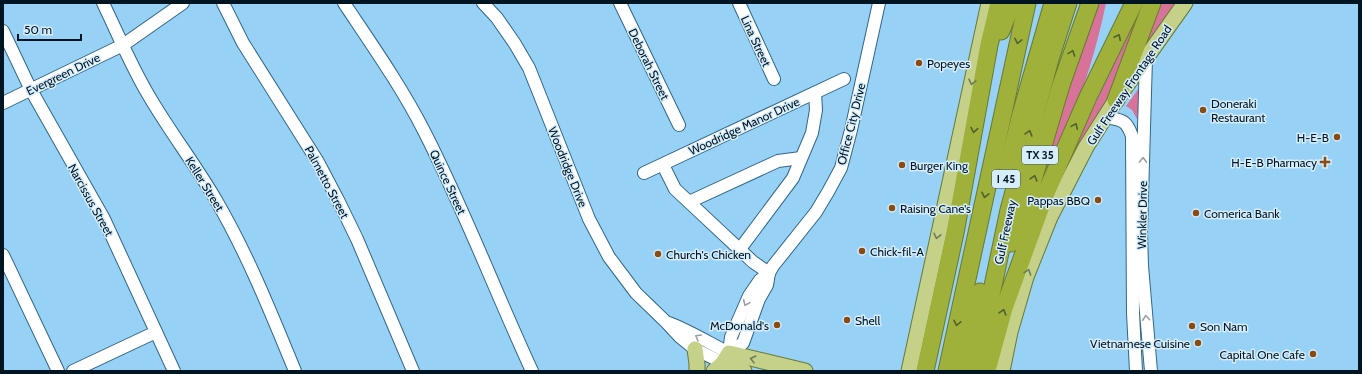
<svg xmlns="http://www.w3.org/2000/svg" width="1362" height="374" viewBox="0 0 1362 374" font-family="Cabin,sans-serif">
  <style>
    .green { fill: #d77399 }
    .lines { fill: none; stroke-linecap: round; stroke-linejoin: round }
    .minor-casing { stroke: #2f6787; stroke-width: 14 }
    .major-casing { stroke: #677a32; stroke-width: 17 }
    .highway-casing { stroke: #677a32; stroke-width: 19 }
    .minor { stroke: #fff; stroke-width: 12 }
    .major { stroke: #c5d089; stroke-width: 15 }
    .highway { stroke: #9fb03b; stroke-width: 17 }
    .oneway { stroke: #50622e }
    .oneway2 { stroke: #6c7c5b }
    .oneway3 { stroke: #99a1a7 }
    .poi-dot { fill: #8a4b11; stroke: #d6edfc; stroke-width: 1.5 }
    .labels { text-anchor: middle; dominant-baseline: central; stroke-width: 3; stroke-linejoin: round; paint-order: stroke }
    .shield { fill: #d6edfc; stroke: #405663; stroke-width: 1 }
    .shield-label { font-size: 11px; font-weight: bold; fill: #001522 }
    .street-label { font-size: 12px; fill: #001522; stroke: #d6edfc }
    .poi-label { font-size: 12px; fill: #001522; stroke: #d6edfc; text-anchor: start }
  </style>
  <rect width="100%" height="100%" fill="#97d1f6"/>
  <g class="green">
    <path d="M1081 3H1106C1097 47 1084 90 1066 131 1057 152 1046 171 1036 191Z"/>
    <path d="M1155 3H1181L1128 73Z"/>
    <path d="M1141 8 1111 92 1075 156V146Z"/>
    <path d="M1139 88 1141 90 1137 119 1132 110 1126 106Z"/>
  </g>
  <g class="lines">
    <g class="minor-casing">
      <g id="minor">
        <path d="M103 3C118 34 131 66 149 96 170 132 195 164 216 200 248 255 271 313 295 371"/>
        <path d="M223 3 243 43 318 162 338 200 357 239 413 371"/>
        <path d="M344 3C372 45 401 86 424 131 464 209 495 291 532 371"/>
        <path d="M483 3 497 18 515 44 529 68 589 219 609 257 636 293 666 322 679 336 695 349 723 363"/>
        <path d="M620 3 679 125"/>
        <path d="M739 3 774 79"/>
        <path d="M3 31 31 90 104 219 174 371"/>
        <path d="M1146 58 1141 232 1142 266 1151 371"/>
        <path d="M3 103 123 45 183 3"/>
        <path d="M1105 117C1121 120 1126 119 1132 136L1133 313 1136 371"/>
        <path d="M663 165 675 189 753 262 769 273"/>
        <path d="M644 173 844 79"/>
        <path d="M689 202 778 161 801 158"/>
        <path d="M740 249 793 178 812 133 816 110 815 93"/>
        <path d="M3 255 58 371"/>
        <path d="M669 323C690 331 709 343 729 353"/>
        <path d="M729 353 743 343 759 299 767 285 769 273 773 266 816 212 828 192 841 168 851 130 879 3"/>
        <path d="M729 353 731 337 749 296 760 280 769 273"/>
        <path d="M73 371 156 332"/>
      </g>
    </g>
    <g class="major-casing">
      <g id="major">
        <path d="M695 349 697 364V371"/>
        <path d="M723 363 744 371"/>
        <path d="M714 371 723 363 729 353 805 371"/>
        <path d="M909 371 989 3"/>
        <path d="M1002 371 1010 332 1026 277 1050 217 1086 147 1114 103 1185 3"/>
      </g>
    </g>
    <g class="highway-casing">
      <g id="highway">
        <path d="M1001 31 1012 3"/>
        <path d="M1116 100 1152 3"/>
        <path d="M1008 167 1021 114 1053 3"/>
        <path d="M1011 243 1030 190 1061 85 1090 3"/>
        <path d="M925 371 955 233 989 45 999 3"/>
        <path d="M947 371 1027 3"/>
        <path d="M962 371 980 292"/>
        <path d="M975 371 1009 210 1050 59 1068 3"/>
        <path d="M986 371 989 363 1004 308 1045 195 1088 97 1134 3"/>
      </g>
    </g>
    <use href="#minor" class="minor"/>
    <use href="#major" class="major"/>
    <use href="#highway" class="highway"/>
  </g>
  <defs><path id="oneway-chevron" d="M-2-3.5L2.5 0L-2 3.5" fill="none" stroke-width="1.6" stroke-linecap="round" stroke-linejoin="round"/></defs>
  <g class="oneway">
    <use href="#oneway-chevron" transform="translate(1118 37) rotate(-64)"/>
    <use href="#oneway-chevron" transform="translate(1018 41) rotate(102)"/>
    <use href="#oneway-chevron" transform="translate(1072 53) rotate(-70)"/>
    <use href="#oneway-chevron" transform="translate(1075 126) rotate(-66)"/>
    <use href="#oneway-chevron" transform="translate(974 130) rotate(101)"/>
    <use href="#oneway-chevron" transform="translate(1029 133) rotate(-74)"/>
    <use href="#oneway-chevron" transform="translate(1034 178) rotate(-74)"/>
    <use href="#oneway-chevron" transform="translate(985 195) rotate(102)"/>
    <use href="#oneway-chevron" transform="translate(1003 312) rotate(-74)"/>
    <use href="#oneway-chevron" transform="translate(957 323) rotate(102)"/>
  </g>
  <g class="oneway2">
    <use href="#oneway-chevron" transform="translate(972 82) rotate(102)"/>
    <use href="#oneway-chevron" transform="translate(937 236) rotate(103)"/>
    <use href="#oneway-chevron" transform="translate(1028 272) rotate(-70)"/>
    <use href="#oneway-chevron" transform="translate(753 359) rotate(-166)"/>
  </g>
  <g class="oneway3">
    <use href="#oneway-chevron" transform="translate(1143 160) rotate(-89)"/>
    <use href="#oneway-chevron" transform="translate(746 303) rotate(114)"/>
    <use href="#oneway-chevron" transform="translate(1146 318) rotate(-95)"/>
    <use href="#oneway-chevron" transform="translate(698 337) rotate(-150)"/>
  </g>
  <g class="poi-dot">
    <circle cx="919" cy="63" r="4"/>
    <circle cx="1203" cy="110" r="4"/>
    <circle cx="1337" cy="137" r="4"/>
    <path d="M1323 156h4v4h4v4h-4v4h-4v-4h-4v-4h4z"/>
    <circle cx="902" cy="165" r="4"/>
    <circle cx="1098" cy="200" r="4"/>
    <circle cx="892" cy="208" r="4"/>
    <circle cx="1196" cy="213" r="4"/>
    <circle cx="862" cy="251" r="4"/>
    <circle cx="658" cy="254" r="4"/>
    <circle cx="847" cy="320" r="4"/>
    <circle cx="777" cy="325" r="4"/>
    <circle cx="1192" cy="326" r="4"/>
    <circle cx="1198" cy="343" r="4"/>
    <circle cx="1313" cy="354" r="4"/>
  </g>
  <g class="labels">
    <g class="shield">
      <rect x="1022" y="146" width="36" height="18" rx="3"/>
      <rect x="992" y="170" width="28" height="18" rx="3"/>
    </g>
    <g class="shield-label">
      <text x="1040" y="155">TX 35</text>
      <text x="1006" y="179">I 45</text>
    </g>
    <g class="street-label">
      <text transform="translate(756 41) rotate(65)">Lina Street</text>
      <text transform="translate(649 64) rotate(64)">Deborah Street</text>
      <text transform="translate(63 74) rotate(-26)">Evergreen Drive</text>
      <text transform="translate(1129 85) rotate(-56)">Gulf Freeway Frontage Road</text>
      <text transform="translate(851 124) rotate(-76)">Office City Drive</text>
      <text transform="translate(744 126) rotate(-25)">Woodridge Manor Drive</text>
      <text transform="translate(568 167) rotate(68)">Woodridge Drive</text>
      <text transform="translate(327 182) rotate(62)">Palmetto Street</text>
      <text transform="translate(448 182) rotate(65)">Quince Street</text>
      <text transform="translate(205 184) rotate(58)">Keller Street</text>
      <text transform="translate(91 200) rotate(61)">Narcissus Street</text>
      <text transform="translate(1142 215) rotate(-89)">Winkler Drive</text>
      <text transform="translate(1005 232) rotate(-78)">Gulf Freeway</text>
    </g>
    <g class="poi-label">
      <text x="927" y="63">Popeyes</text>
      <text x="1211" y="103">Doneraki<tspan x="1211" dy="14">Restaurant</tspan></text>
      <text x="1329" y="137" text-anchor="end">H-E-B</text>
      <text x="1317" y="162" text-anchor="end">H-E-B Pharmacy</text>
      <text x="910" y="165">Burger King</text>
      <text x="1090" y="200" text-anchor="end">Pappas BBQ</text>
      <text x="900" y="208">Raising Cane's</text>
      <text x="1204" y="213">Comerica Bank</text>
      <text x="870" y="251">Chick-fil-A</text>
      <text x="666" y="254">Church's Chicken</text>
      <text x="855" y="320">Shell</text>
      <text x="769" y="325" text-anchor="end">McDonald's</text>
      <text x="1200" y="326">Son Nam</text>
      <text x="1190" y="343" text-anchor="end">Vietnamese Cuisine</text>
      <text x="1305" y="354" text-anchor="end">Capital One Cafe</text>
    </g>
  </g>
  <rect width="1362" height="374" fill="none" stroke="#001522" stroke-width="8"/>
  <path d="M18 34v6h63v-6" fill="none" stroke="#001522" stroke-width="2"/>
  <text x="24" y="34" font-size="12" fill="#001522" stroke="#d6edfc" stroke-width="3" paint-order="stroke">50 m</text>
</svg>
